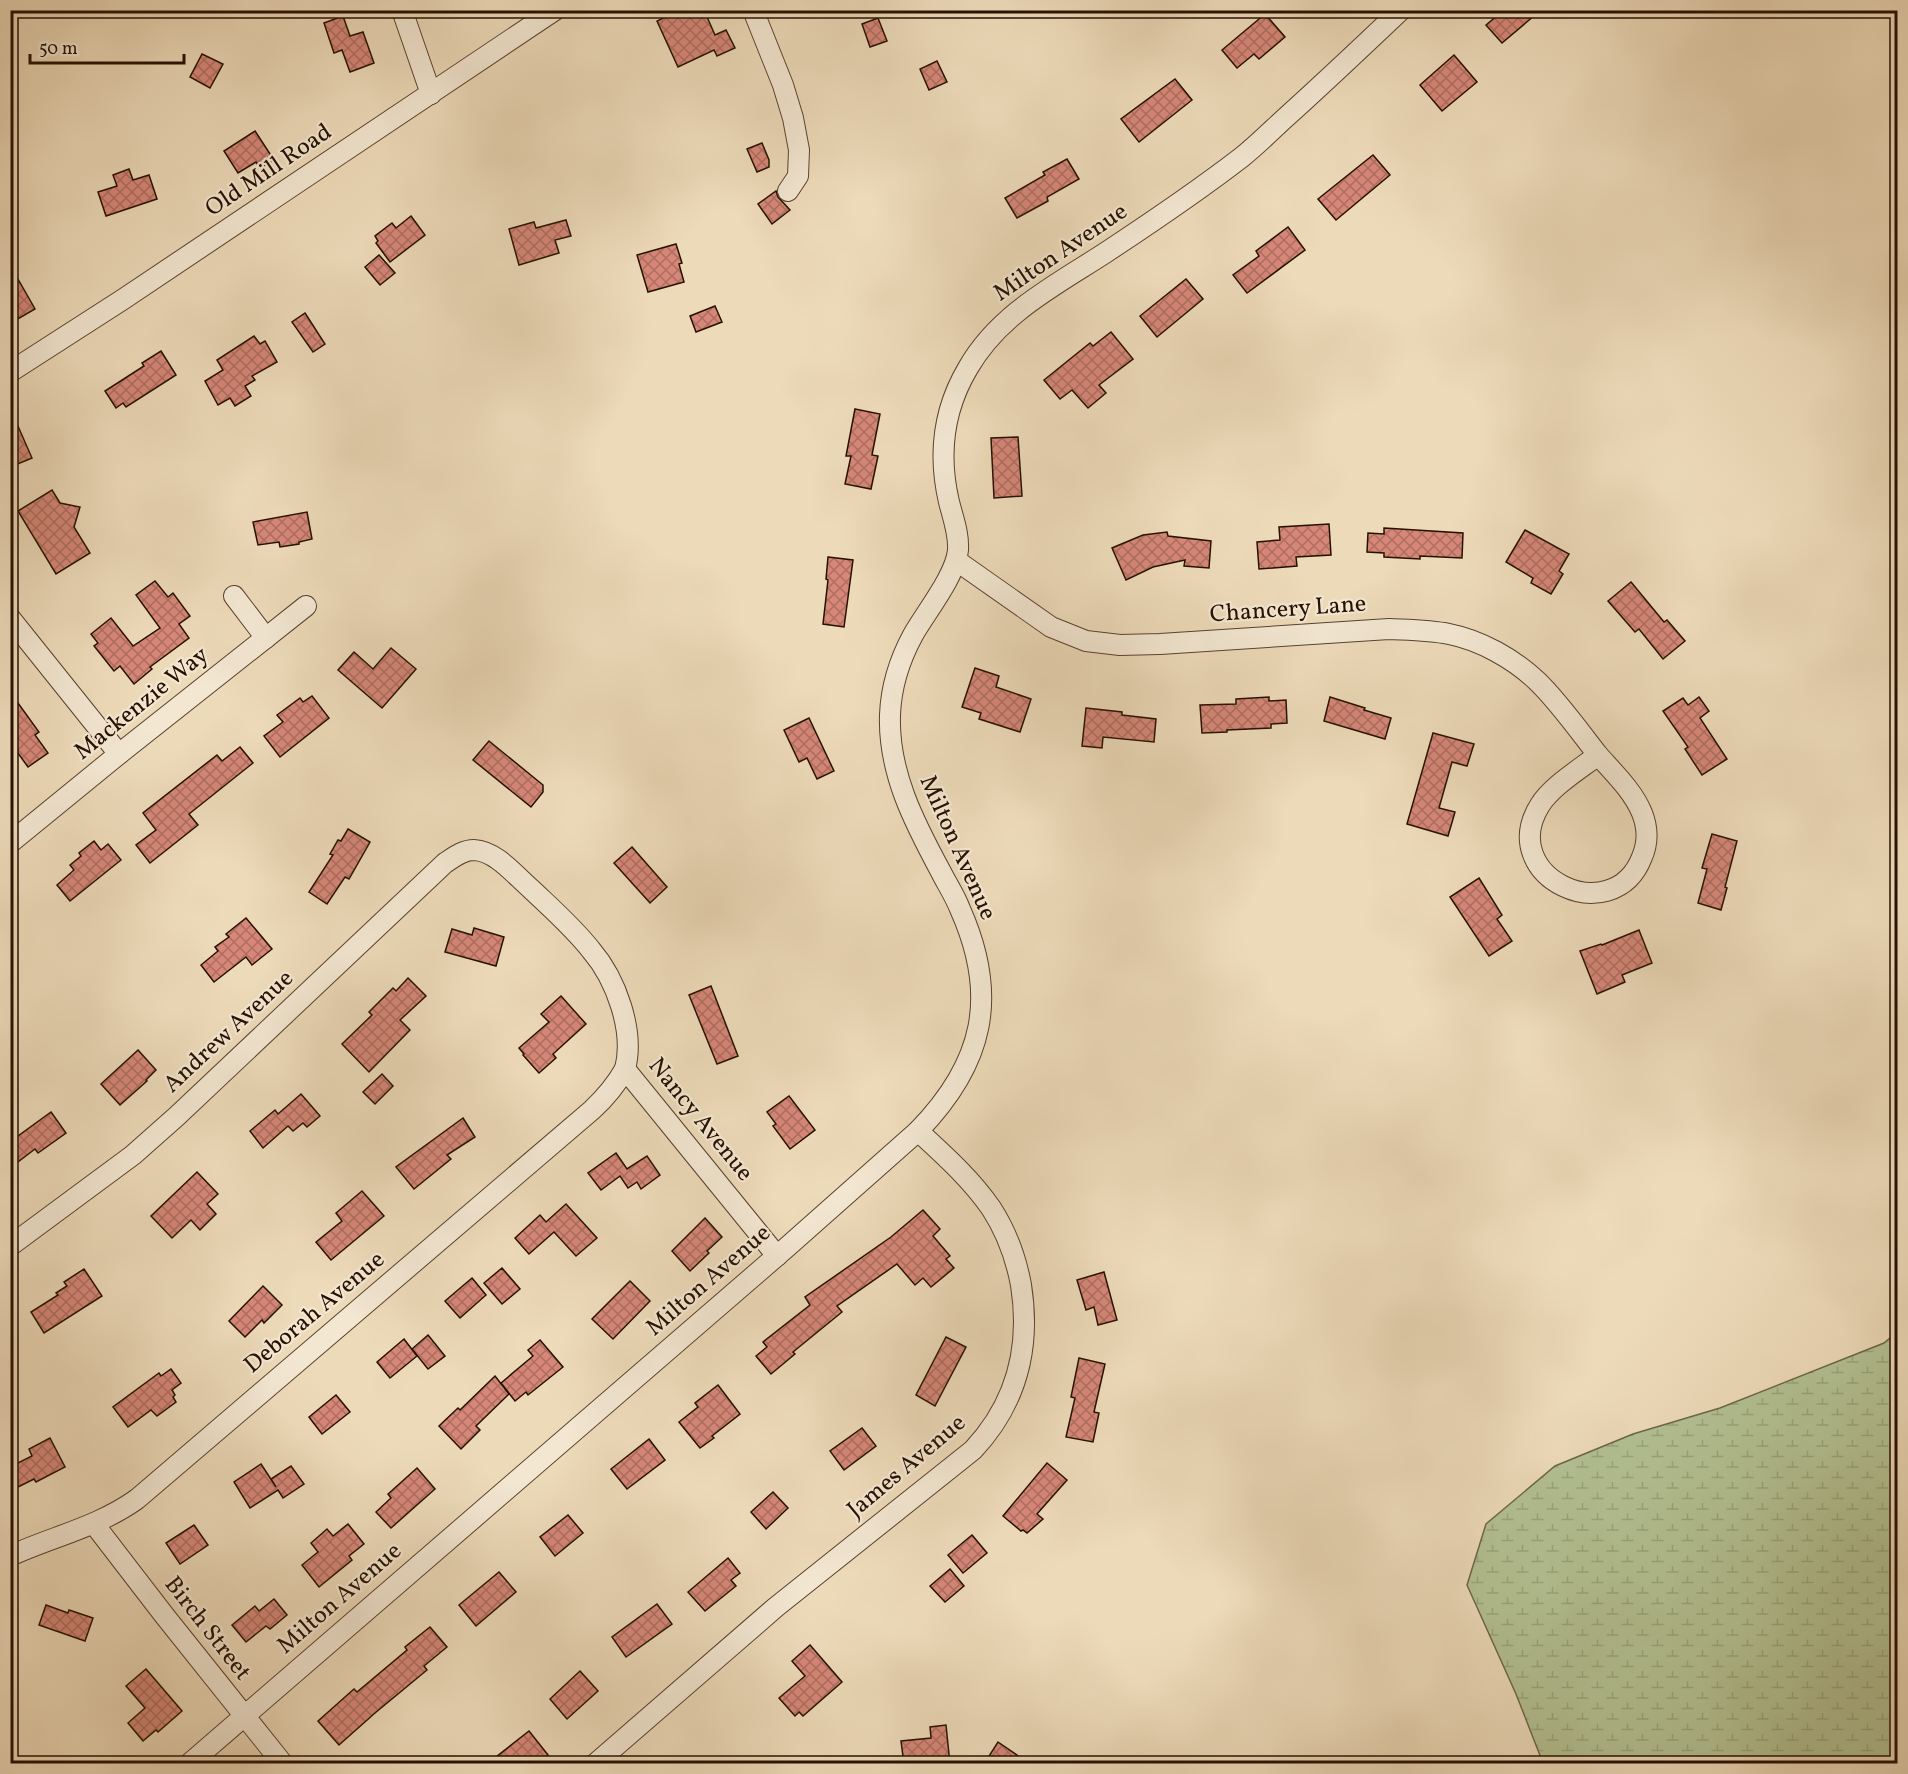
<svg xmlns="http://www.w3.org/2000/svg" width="1908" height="1774" viewBox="0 0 1908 1774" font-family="Vollkorn,serif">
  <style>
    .wetland { fill: url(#wetland-marsh); stroke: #6c684a; stroke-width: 1.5 }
    .building { fill: url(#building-cross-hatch); stroke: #261000; stroke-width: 1.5 }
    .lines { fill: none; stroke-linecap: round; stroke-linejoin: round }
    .minor-casing { stroke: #58422e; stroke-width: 22 }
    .minor { stroke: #f3e7d2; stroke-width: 20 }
    .labels { text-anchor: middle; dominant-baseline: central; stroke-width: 4.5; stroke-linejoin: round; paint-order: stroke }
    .street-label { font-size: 24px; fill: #261000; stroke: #f3e7d2 }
  </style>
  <defs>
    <pattern id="wetland-marsh" width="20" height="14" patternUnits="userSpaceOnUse" patternTransform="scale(1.5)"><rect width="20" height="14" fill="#b3c193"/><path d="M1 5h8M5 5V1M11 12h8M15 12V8" fill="none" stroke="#9aa57d"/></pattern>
    <pattern id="building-cross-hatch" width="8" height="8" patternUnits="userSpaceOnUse" patternTransform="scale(1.5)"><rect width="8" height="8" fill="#d68778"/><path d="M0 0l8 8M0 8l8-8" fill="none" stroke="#ad6d60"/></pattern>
  </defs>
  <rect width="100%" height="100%" fill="#eddab9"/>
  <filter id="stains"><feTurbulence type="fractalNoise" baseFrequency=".00333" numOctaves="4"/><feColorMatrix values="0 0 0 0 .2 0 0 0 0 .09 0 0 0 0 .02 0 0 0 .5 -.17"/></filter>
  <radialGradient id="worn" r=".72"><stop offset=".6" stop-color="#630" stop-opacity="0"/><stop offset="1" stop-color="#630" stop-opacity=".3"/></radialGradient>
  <path class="wetland" d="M1897 1332V1763H1543L1516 1694 1467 1585 1486 1524 1555 1466 1633 1434 1720 1408 1884 1343Z"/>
  <g class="building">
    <path d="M680 10H704L715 35 726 30 735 48 717 56 714 50 678 67 657 21Z"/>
    <path d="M1504 10H1541L1502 43 1486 25Z"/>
    <path d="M1265 14 1285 37 1259 59 1254 54 1237 68 1222 50Z"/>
    <path d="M343 16 350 36 363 32 374 63 350 72 342 50 334 53 324 23Z"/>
    <path d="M878 18 887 41 870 47 862 24Z"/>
    <path d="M202 54 223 64 210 88 190 77Z"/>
    <path d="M1454 55 1477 82 1442 111 1420 85Z"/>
    <path d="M937 61 947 82 929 90 920 69Z"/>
    <path d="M1175 79 1192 100 1139 142 1121 119Z"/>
    <path d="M255 131 274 160 260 168 256 162 238 173 224 151Z"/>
    <path d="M762 143 769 160V167L757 172 747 149Z"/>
    <path d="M1373 155 1390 175 1336 220 1318 199Z"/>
    <path d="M1067 159 1079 179 1047 197 1048 201 1017 218 1005 198 1045 175 1043 172Z"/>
    <path d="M129 169 133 180 149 175 157 199 106 216 98 192 117 186 113 175Z"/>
    <path d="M776 191 778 197 790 210 772 224 758 204Z"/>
    <path d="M411 216 425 235 390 262 376 243 378 241 375 236 392 223 396 228Z"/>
    <path d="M566 220 571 236 555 240 559 253 519 265 509 229 534 222 536 228Z"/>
    <path d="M1288 227 1305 250 1247 293 1233 275 1259 256 1256 251Z"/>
    <path d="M676 244 682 263 679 264 684 282 648 292 637 255Z"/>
    <path d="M379 255 395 273 380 285 365 267Z"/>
    <path d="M10 265 35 309 16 320 10 309Z"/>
    <path d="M1186 279 1203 299 1157 337 1140 316Z"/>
    <path d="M715 306 722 322 696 332 690 316Z"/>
    <path d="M305 313 325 344 313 352 292 322Z"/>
    <path d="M1111 332 1133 359 1099 385 1106 393 1088 408 1072 390 1060 399 1044 380 1090 343 1093 346Z"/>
    <path d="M254 336 260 344 265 341 277 362 252 376 255 380 245 386 251 396 235 406 230 398 218 405 205 381 223 370 217 360Z"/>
    <path d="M161 351 176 375 126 407 123 403 116 408 105 391 144 366 142 363Z"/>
    <path d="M10 408 32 458 15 465 10 454Z"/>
    <path d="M855 409 880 414 872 455 878 456 871 489 845 484 851 456H846Z"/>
    <path d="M1018 437 1022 496 994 498 991 438Z"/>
    <path d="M52 490 60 503 80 507 74 527 90 553 56 574 18 511Z"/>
    <path d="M307 512 312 539 299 542V544L280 547 279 542 258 545 253 522Z"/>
    <path d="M1329 524 1331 555 1296 557 1297 566 1259 569 1257 542 1280 540 1279 527Z"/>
    <path d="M1384 528 1463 533 1462 558 1420 556V559L1384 557V553L1367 552 1368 533 1384 534Z"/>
    <path d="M1525 530 1569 554 1559 571 1563 574 1551 594 1531 583 1533 578 1506 562Z"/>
    <path d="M1167 532 1168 536 1211 541 1209 568 1184 566 1185 560 1153 567 1126 580 1112 548 1143 535Z"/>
    <path d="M828 557 853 560 844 627 823 624 828 580 826 579Z"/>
    <path d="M155 581 168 597 173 593 190 616 179 624 189 638 150 667 152 669 134 684 120 666 114 671 94 646 98 643 91 634 111 618 133 646 160 628 136 595Z"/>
    <path d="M1631 582 1664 622 1667 620 1685 641 1663 659 1639 629 1635 632 1608 601Z"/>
    <path d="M391 648 416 669 382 708 338 670 354 652 373 669Z"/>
    <path d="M975 668 999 676 996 687 1031 699 1020 732 979 719 981 713 962 707Z"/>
    <path d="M10 692 39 732 35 735 48 753 28 767 10 742Z"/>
    <path d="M312 696 329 718 280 757 264 736 283 722 277 715 300 698 303 702Z"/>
    <path d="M1269 697V701L1286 700 1287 723 1271 724V728L1227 730V732L1202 733 1200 705 1236 704V699Z"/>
    <path d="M1330 697 1365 708 1364 710 1391 718 1385 739 1324 721Z"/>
    <path d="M1699 697 1709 711 1700 718 1727 759 1702 775 1685 749 1688 747 1663 711 1683 698 1688 705Z"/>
    <path d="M1086 708 1122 712V715L1156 719 1154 742 1103 737 1102 748 1082 746Z"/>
    <path d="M809 718 834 771 817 779 807 758 799 762 784 730Z"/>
    <path d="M1433 733 1474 744 1467 766 1452 762 1439 808 1455 812 1448 836 1407 824Z"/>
    <path d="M489 741 543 785V792L531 807 473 760Z"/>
    <path d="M240 747 253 763 189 814 198 825 150 863 136 845 156 830 143 813 217 755 222 761Z"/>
    <path d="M348 829 370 842 349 879 345 877 327 904 309 892 333 855 330 854 338 840 341 841Z"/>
    <path d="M1712 834 1737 841 1725 887 1727 888 1721 910 1698 903 1707 869 1702 868Z"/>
    <path d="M94 841 101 850 108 844 121 860 70 901 57 885 74 870 70 865 81 856 79 853Z"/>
    <path d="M632 847 667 887 650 903 614 863Z"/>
    <path d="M1479 878 1502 915 1497 919 1512 941 1489 956 1450 897Z"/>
    <path d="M246 918 272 949 252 965 246 957 214 982 201 965 218 951 215 947 229 937 226 934Z"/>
    <path d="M474 928 504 937 496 966 445 952 452 929 472 935Z"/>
    <path d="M1639 930 1652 963 1622 975 1625 982 1597 994 1580 951 1601 944 1602 945Z"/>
    <path d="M408 978 426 996 400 1020 410 1030 369 1072 342 1044 372 1015 369 1012 393 988 396 991Z"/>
    <path d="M711 986 738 1056 717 1064 689 995Z"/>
    <path d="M561 996 586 1024 553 1054 556 1058 539 1073 523 1055 524 1054 519 1048 549 1022 541 1014Z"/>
    <path d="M138 1050 156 1070 146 1080 147 1081 120 1105 101 1084Z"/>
    <path d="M382 1074 393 1086 375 1104 363 1092Z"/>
    <path d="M301 1094 320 1116 307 1127 303 1123 293 1131 288 1126 263 1148 250 1131 275 1110 278 1114Z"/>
    <path d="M789 1096 815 1130 790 1149 773 1126 776 1124 767 1112Z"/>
    <path d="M51 1112 66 1133 38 1153 35 1149 10 1168V1142Z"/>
    <path d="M463 1118 475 1137 447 1155 451 1159 414 1189 396 1167Z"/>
    <path d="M616 1153 627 1169 647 1156 660 1175 641 1189 637 1182 628 1188 620 1176 601 1190 588 1173Z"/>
    <path d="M197 1172 218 1194 207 1204 216 1214 200 1230 191 1220 172 1238 151 1216Z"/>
    <path d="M362 1191 384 1216 331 1260 316 1242 342 1221 336 1213Z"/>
    <path d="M566 1204 597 1238 576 1256 554 1232 529 1254 515 1238 540 1215 546 1222Z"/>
    <path d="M923 1210 940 1229 933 1236 950 1256 946 1259 954 1268 931 1287 923 1278 915 1285 897 1264 837 1306 842 1312 793 1352 795 1354 771 1374 756 1356 767 1347 763 1342 810 1305 805 1297 891 1237Z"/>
    <path d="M705 1218 722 1237 707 1251 709 1253 690 1271 672 1251Z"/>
    <path d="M502 1268 520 1289 502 1304 484 1283Z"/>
    <path d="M84 1269 102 1296 44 1333 31 1312 58 1295 56 1293 67 1286 64 1282Z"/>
    <path d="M1104 1272 1117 1320 1098 1325 1094 1307 1086 1310 1077 1280Z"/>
    <path d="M472 1278 486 1295 460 1318 445 1301Z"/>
    <path d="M630 1281 650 1301 613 1339 592 1319Z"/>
    <path d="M263 1286 282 1305 264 1323 262 1320 245 1337 229 1321Z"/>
    <path d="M428 1335 445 1356 428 1369 412 1349Z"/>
    <path d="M946 1337 966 1347 935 1406 916 1395Z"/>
    <path d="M404 1339 417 1356 390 1378 377 1362Z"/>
    <path d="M540 1340 563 1367 528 1395 526 1392 515 1401 501 1383 533 1356 528 1350Z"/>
    <path d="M1079 1358 1105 1364 1094 1412 1099 1413 1093 1442 1066 1437 1075 1398 1071 1397Z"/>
    <path d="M171 1369 181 1383 172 1390 175 1395 173 1397 176 1402 157 1416 151 1410 128 1427 113 1407 159 1373 161 1376Z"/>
    <path d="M495 1376 509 1394 476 1426 480 1430 461 1449 439 1426 458 1408 460 1410Z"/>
    <path d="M718 1385 740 1414 712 1436 714 1438 700 1448 679 1422 698 1407 695 1403Z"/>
    <path d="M336 1395 350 1412 322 1434 309 1417Z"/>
    <path d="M862 1428 876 1446 844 1470 830 1451Z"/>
    <path d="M50 1438 65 1467 36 1482 34 1479 10 1491V1467L32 1456 29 1449Z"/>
    <path d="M649 1439 665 1460 627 1489 611 1469Z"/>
    <path d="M1047 1463 1067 1480 1037 1514 1043 1519 1027 1533 1023 1530 1021 1531 1003 1516Z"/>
    <path d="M261 1464 276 1487 271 1479 291 1466 304 1484 283 1498 278 1490 250 1508 234 1482Z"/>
    <path d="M417 1468 435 1489 391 1528 376 1512 391 1498 388 1494Z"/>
    <path d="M773 1492 788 1508 766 1529 751 1512Z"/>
    <path d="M568 1515 583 1533 555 1556 540 1537Z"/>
    <path d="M348 1524 364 1544 349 1556 352 1560 319 1587 302 1565 318 1552 311 1543 327 1529 333 1536Z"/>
    <path d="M194 1525 208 1545 180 1564 166 1543Z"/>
    <path d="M972 1535 987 1553 963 1573 948 1555Z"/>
    <path d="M728 1558 740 1573 731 1580 736 1586 705 1611 688 1592Z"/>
    <path d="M950 1569 964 1586 945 1602 930 1586Z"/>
    <path d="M499 1572 516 1592 476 1626 459 1605Z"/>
    <path d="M274 1599 287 1615 270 1629 266 1626 246 1642 232 1625 255 1606 259 1611Z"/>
    <path d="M657 1604 672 1624 626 1657 612 1637Z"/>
    <path d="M46 1605 68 1613 69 1610 93 1618 85 1641 39 1625Z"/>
    <path d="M430 1627 447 1647 424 1666 427 1670 375 1713 339 1745 318 1721 354 1689 357 1692 407 1650 405 1647Z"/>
    <path d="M810 1645 842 1682 803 1716 799 1712 795 1716 779 1698 805 1676 792 1661Z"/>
    <path d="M146 1669 182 1711 158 1732 156 1730 143 1741 128 1723 145 1708 126 1686Z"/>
    <path d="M580 1671 598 1691 567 1719 550 1699Z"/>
    <path d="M946 1725 950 1764H904L901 1741 931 1738 930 1727Z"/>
    <path d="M529 1731 548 1755 537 1764H487Z"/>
    <path d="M998 1742 1030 1764H984Z"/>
  </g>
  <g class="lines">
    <g class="minor-casing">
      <g id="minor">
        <path d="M402 10 431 94"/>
        <path d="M753 10 783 85 793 118 799 150 798 176 788 191"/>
        <path d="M10 372 122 300 555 10"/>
        <path d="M957 561 1051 627 1086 641 1120 645 1160 644 1389 629C1409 630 1429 630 1449 634 1480 640 1514 659 1537 681 1558 701 1580 732 1598 755"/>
        <path d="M234 596 266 638"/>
        <path d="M10 618 119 754"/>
        <path d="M1598 755C1614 773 1633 791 1642 813 1648 828 1648 843 1642 857 1613 932 1495 877 1540 805 1552 786 1580 769 1598 755Z"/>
        <path d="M10 843 119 754 306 606"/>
        <path d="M10 1246 133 1155 177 1116 445 863C454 857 463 850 474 850 496 851 515 875 530 888 551 908 573 927 591 950 616 979 635 1031 625 1069L777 1256"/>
        <path d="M94 1524 164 1615 283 1764"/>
        <path d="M10 1556C54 1536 98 1527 137 1499L592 1110C606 1097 616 1085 625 1069"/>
        <path d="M189 1764 786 1248 918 1131C984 1063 999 996 960 909 955 896 947 884 941 872 914 822 888 772 890 715 891 687 900 659 913 635 926 612 956 575 958 550 959 533 953 518 949 502 938 455 943 410 968 368 999 314 1054 286 1105 253 1152 222 1198 191 1242 157 1257 145 1270 132 1284 119 1323 84 1362 47 1401 10"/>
        <path d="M595 1764 776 1607 973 1450C1017 1403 1031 1348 1021 1285 1016 1258 1006 1231 991 1208 971 1179 944 1155 918 1131"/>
      </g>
    </g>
    <use href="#minor" class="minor"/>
  </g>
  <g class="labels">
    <g class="street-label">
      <text transform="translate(269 171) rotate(-34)">Old Mill Road</text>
      <text transform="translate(1061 253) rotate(-34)">Milton Avenue</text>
      <text transform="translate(1288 610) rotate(-4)">Chancery Lane</text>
      <text transform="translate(142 704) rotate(-39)">Mackenzie Way</text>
      <text transform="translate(957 848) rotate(66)">Milton Avenue</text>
      <text transform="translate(229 1032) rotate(-43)">Andrew Avenue</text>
      <text transform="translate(700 1120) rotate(51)">Nancy Avenue</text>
      <text transform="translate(709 1281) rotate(-41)">Milton Avenue</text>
      <text transform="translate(315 1313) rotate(-40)">Deborah Avenue</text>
      <text transform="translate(907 1467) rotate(-40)">James Avenue</text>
      <text transform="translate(340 1599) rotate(-41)">Milton Avenue</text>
      <text transform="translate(207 1629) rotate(52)">Birch Street</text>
    </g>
  </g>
  <rect width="1908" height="1774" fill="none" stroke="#eddab9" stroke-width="36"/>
  <rect x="12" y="12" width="1884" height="1750" fill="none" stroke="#261000" stroke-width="3"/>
  <rect x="18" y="18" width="1872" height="1738" fill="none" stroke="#261000" stroke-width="1.5"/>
  <path d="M30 54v9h154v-9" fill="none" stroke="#261000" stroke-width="3"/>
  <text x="39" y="54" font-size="18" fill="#261000" stroke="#f3e7d2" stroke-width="4.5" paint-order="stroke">50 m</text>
  <rect width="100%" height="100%" filter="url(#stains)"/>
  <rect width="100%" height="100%" fill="url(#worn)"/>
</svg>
